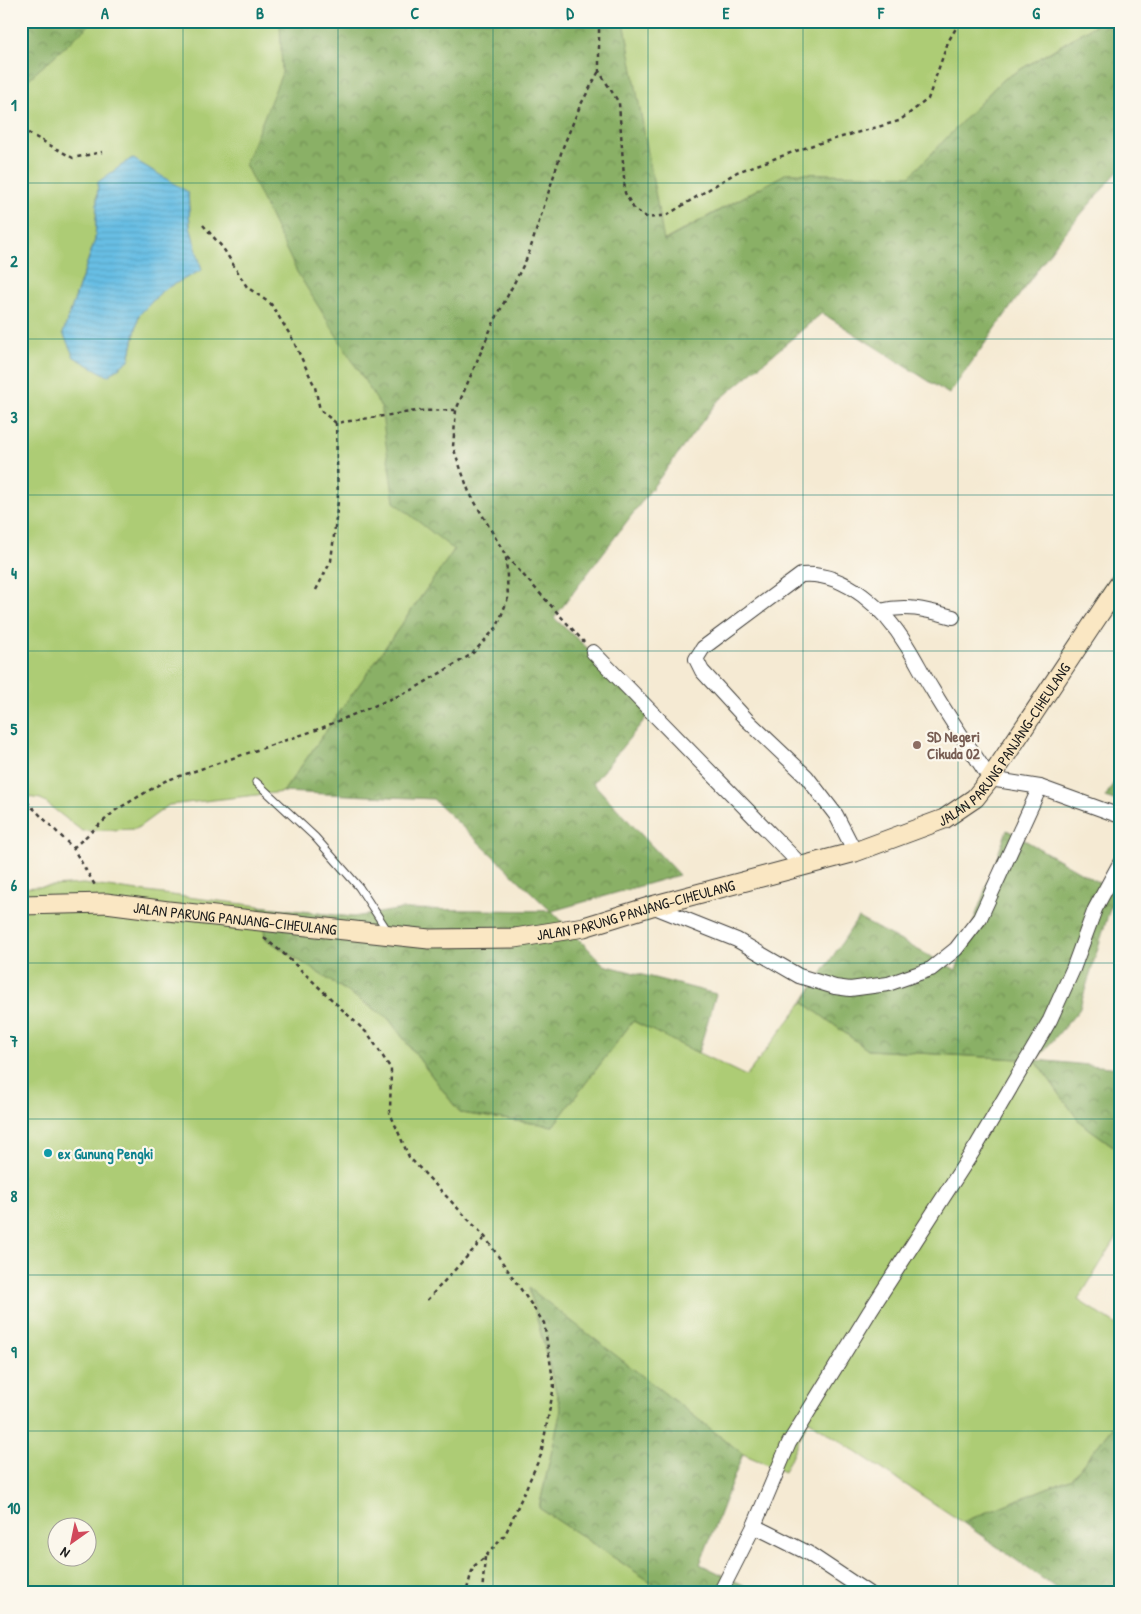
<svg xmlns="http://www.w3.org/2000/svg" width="1141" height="1614" viewBox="0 0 1141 1614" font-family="'Patrick Hand',sans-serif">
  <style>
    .grass { fill: #adcc74; stroke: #647448; fill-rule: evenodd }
    .forest { fill: url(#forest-crowns); stroke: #536641 }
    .water { fill: url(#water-rules); stroke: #426d80 }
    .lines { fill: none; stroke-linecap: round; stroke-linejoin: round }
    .lane-casing { stroke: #3d3b37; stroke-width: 9 }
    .street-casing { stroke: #3d3b37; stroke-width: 16 }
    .secondary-casing { stroke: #3d3b37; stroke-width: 21 }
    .path { stroke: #3d3b37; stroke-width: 2.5; stroke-dasharray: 4 4; stroke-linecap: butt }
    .lane { stroke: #fff; stroke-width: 7 }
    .street { stroke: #fff; stroke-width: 14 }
    .secondary { stroke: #fae7c3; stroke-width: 19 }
    .grid { fill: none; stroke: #0f766e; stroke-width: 1; stroke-opacity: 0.55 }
    .education-dot { fill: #8d6e63; stroke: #fbf7ec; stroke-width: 2 }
    .culture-dot { fill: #0f9aa8; stroke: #fbf7ec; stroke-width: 2 }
    .labels { text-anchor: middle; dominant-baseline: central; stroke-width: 4.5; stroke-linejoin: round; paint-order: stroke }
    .education-label { font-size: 15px; font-weight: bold; fill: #785e54; stroke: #fbf7ec; text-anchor: start }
    .street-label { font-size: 15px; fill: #1c1c1c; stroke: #fbf7ec }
    .culture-label { font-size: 15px; font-weight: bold; fill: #0d838f; stroke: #fbf7ec; text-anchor: start }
    .neatline { fill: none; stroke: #0f766e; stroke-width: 2 }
    .grid-label { font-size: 16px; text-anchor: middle; font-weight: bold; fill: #0f766e }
  </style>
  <defs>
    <pattern id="forest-crowns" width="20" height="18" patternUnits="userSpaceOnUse" patternTransform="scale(1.25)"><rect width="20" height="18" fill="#8ab066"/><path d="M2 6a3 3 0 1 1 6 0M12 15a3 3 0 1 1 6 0" fill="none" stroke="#708e53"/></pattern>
    <pattern id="water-rules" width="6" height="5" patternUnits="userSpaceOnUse" patternTransform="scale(1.25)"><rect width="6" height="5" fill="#67bee4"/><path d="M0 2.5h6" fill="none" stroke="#59a3c3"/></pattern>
  </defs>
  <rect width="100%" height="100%" fill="#fbf7ec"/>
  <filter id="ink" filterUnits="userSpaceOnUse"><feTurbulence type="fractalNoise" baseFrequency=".02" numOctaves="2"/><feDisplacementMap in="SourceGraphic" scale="10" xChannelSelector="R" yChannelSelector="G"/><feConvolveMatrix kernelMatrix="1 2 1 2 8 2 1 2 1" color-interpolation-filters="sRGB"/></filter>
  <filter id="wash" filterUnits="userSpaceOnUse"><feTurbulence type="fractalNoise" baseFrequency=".0096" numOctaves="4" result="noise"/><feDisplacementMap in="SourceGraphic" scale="20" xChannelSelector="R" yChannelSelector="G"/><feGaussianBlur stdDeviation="1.12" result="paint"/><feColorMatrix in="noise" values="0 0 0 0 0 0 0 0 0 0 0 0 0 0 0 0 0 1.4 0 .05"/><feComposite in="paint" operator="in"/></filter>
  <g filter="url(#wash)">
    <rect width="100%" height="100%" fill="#f5ead3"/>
    <g class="grass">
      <path d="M21 21H1102L1001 81 910 177 787 173 564 295 452 553 283 792 169 805 136 829 82 831 41 799 21 796ZM98 182 188 192 190 226 201 269 163 290 139 315 129 360 63 333 95 240Z"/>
      <path d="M83 884 259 906 266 939 388 1018 460 1113 553 1126 633 1021 746 1076 803 1002 868 1050 1035 1060 1080 1122 1120 1151V1232L1078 1300 1120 1327V1418L1072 1478 962 1522 808 1420 784 1472 743 1454 529 1289 561 1410 539 1508 666 1592 665 1593H21V888ZM58 1526H88V1556H58Z"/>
    </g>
    <g class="forest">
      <path d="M21 21H91L89 25 21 86Z"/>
      <path d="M280 21H624L664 241 787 173 910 176 1001 81 1102 21H1120V169L1057 242 949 394 822 313 717 402 554 618 654 708 593 783 679 875 552 911 604 965 716 994 698 1053 633 1021 553 1126 460 1113 388 1018 266 939 259 906 353 917 403 909 551 911 433 799 283 792 454 550 394 502 381 407 297 272 245 164 282 73Z"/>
      <path d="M1120 563V616L1095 598Z"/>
      <path d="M1120 773V802L1105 797Z"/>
      <path d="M1007 830 1115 892 1079 1010 1036 1060 1120 1068V1151L1080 1122 1035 1060 868 1050 803 1002 858 918 956 970Z"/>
      <path d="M529 1288 743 1454 700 1564 760 1593H665L666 1592 539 1508 561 1410Z"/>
      <path d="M1120 1418V1593H1063L962 1522 1072 1478Z"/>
    </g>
    <path class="water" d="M132 158 188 192 190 226 202 270 163 290 139 315 129 360 108 376 74 357 63 333 95 240 98 182Z"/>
  </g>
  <g filter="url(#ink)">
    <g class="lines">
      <g class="lane-casing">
        <path id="lane" d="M256 782 315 837 359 887 389 933"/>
      </g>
      <g class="street-casing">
        <g id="street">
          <path d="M880 611C907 604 927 610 953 617"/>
          <path d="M593 652 802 866"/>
          <path d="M855 852 836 815 806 776 747 720 702 671 696 659 703 648 801 575C846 571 885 610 907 646 916 660 923 675 932 689 950 720 971 749 990 779L1040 787 1120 816"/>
          <path d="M652 906 737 940 799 976 835 987 850 989 888 984 931 969 956 949 980 918 1040 787"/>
          <path d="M754 1526 808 1553 868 1593"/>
          <path d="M720 1593 754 1526 789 1443 870 1311 977 1145 1050 1020 1073 969 1095 909 1120 863"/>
        </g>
      </g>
      <g class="secondary-casing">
        <g id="secondary">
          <path id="s1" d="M21 905 106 903 168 911 429 939 515 938 584 927 652 906 855 852 944 819 975 798 990 779 1120 583"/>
        </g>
      </g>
      <g class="path">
        <path d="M599 21V71L619 103 625 193 634 209 648 218 667 215 737 172 813 145 899 121 928 99 948 42 960 21"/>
        <path d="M21 129 73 158 102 152"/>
        <path d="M203 225 223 248 247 287 271 304 292 338 315 387 320 410 336 423 417 411 456 410"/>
        <path d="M507 557 584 642"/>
        <path d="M316 590 331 561 338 501 336 423"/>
        <path d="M21 796 73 848 96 887"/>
        <path d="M73 848 116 810 165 781 319 729 412 690 472 654 497 627 508 598 506 556 469 492 453 447 456 410 492 326 528 256 563 147 580 106 599 71"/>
        <path d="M264 938 283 953 369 1035 391 1069 390 1113 409 1157 485 1237 544 1323 554 1386 541 1455 505 1535 485 1557 473 1567 466 1593"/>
        <path d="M427 1300 485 1237"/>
        <path d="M482 1593 485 1557"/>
      </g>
      <use href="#lane" class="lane"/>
      <use href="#street" class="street"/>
      <use href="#secondary" class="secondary"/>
    </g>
  </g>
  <path class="grid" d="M183 21V1593M338 21V1593M493 21V1593M648 21V1593M803 21V1593M958 21V1593M21 183H1120M21 339H1120M21 495H1120M21 651H1120M21 807H1120M21 963H1120M21 1119H1120M21 1275H1120M21 1431H1120"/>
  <circle class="education-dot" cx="917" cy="745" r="5"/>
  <circle class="culture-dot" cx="48" cy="1153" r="5"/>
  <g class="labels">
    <g class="education-label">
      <text x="927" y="736">SD Negeri<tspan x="927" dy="17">Cikuda 02</tspan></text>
    </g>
    <g class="street-label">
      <text stroke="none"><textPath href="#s1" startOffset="1039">JALAN PARUNG PANJANG–CIHEULANG</textPath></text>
      <text stroke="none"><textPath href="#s1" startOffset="620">JALAN PARUNG PANJANG–CIHEULANG</textPath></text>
      <text stroke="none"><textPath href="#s1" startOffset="215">JALAN PARUNG PANJANG–CIHEULANG</textPath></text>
    </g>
    <g class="culture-label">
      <text x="58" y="1153">ex Gunung Pengki</text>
    </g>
  </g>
  <rect width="1141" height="1614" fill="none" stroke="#fbf7ec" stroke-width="55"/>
  <g transform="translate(72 1542) rotate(213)"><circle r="24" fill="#fbf7ec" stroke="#a29f99"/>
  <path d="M0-4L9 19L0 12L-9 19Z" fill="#d1495b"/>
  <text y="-8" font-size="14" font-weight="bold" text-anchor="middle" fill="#1c1c1c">N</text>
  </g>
  <rect x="28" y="28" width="1086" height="1558" class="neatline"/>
  <g class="grid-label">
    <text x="105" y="19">A</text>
    <text x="260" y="19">B</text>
    <text x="415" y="19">C</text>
    <text x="570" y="19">D</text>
    <text x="726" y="19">E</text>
    <text x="881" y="19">F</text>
    <text x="1036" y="19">G</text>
    <text x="14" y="111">1</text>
    <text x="14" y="267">2</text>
    <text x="14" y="423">3</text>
    <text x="14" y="579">4</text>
    <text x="14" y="735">5</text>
    <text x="14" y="891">6</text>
    <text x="14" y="1047">7</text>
    <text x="14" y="1202">8</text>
    <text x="14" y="1358">9</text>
    <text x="14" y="1514">10</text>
  </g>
</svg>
